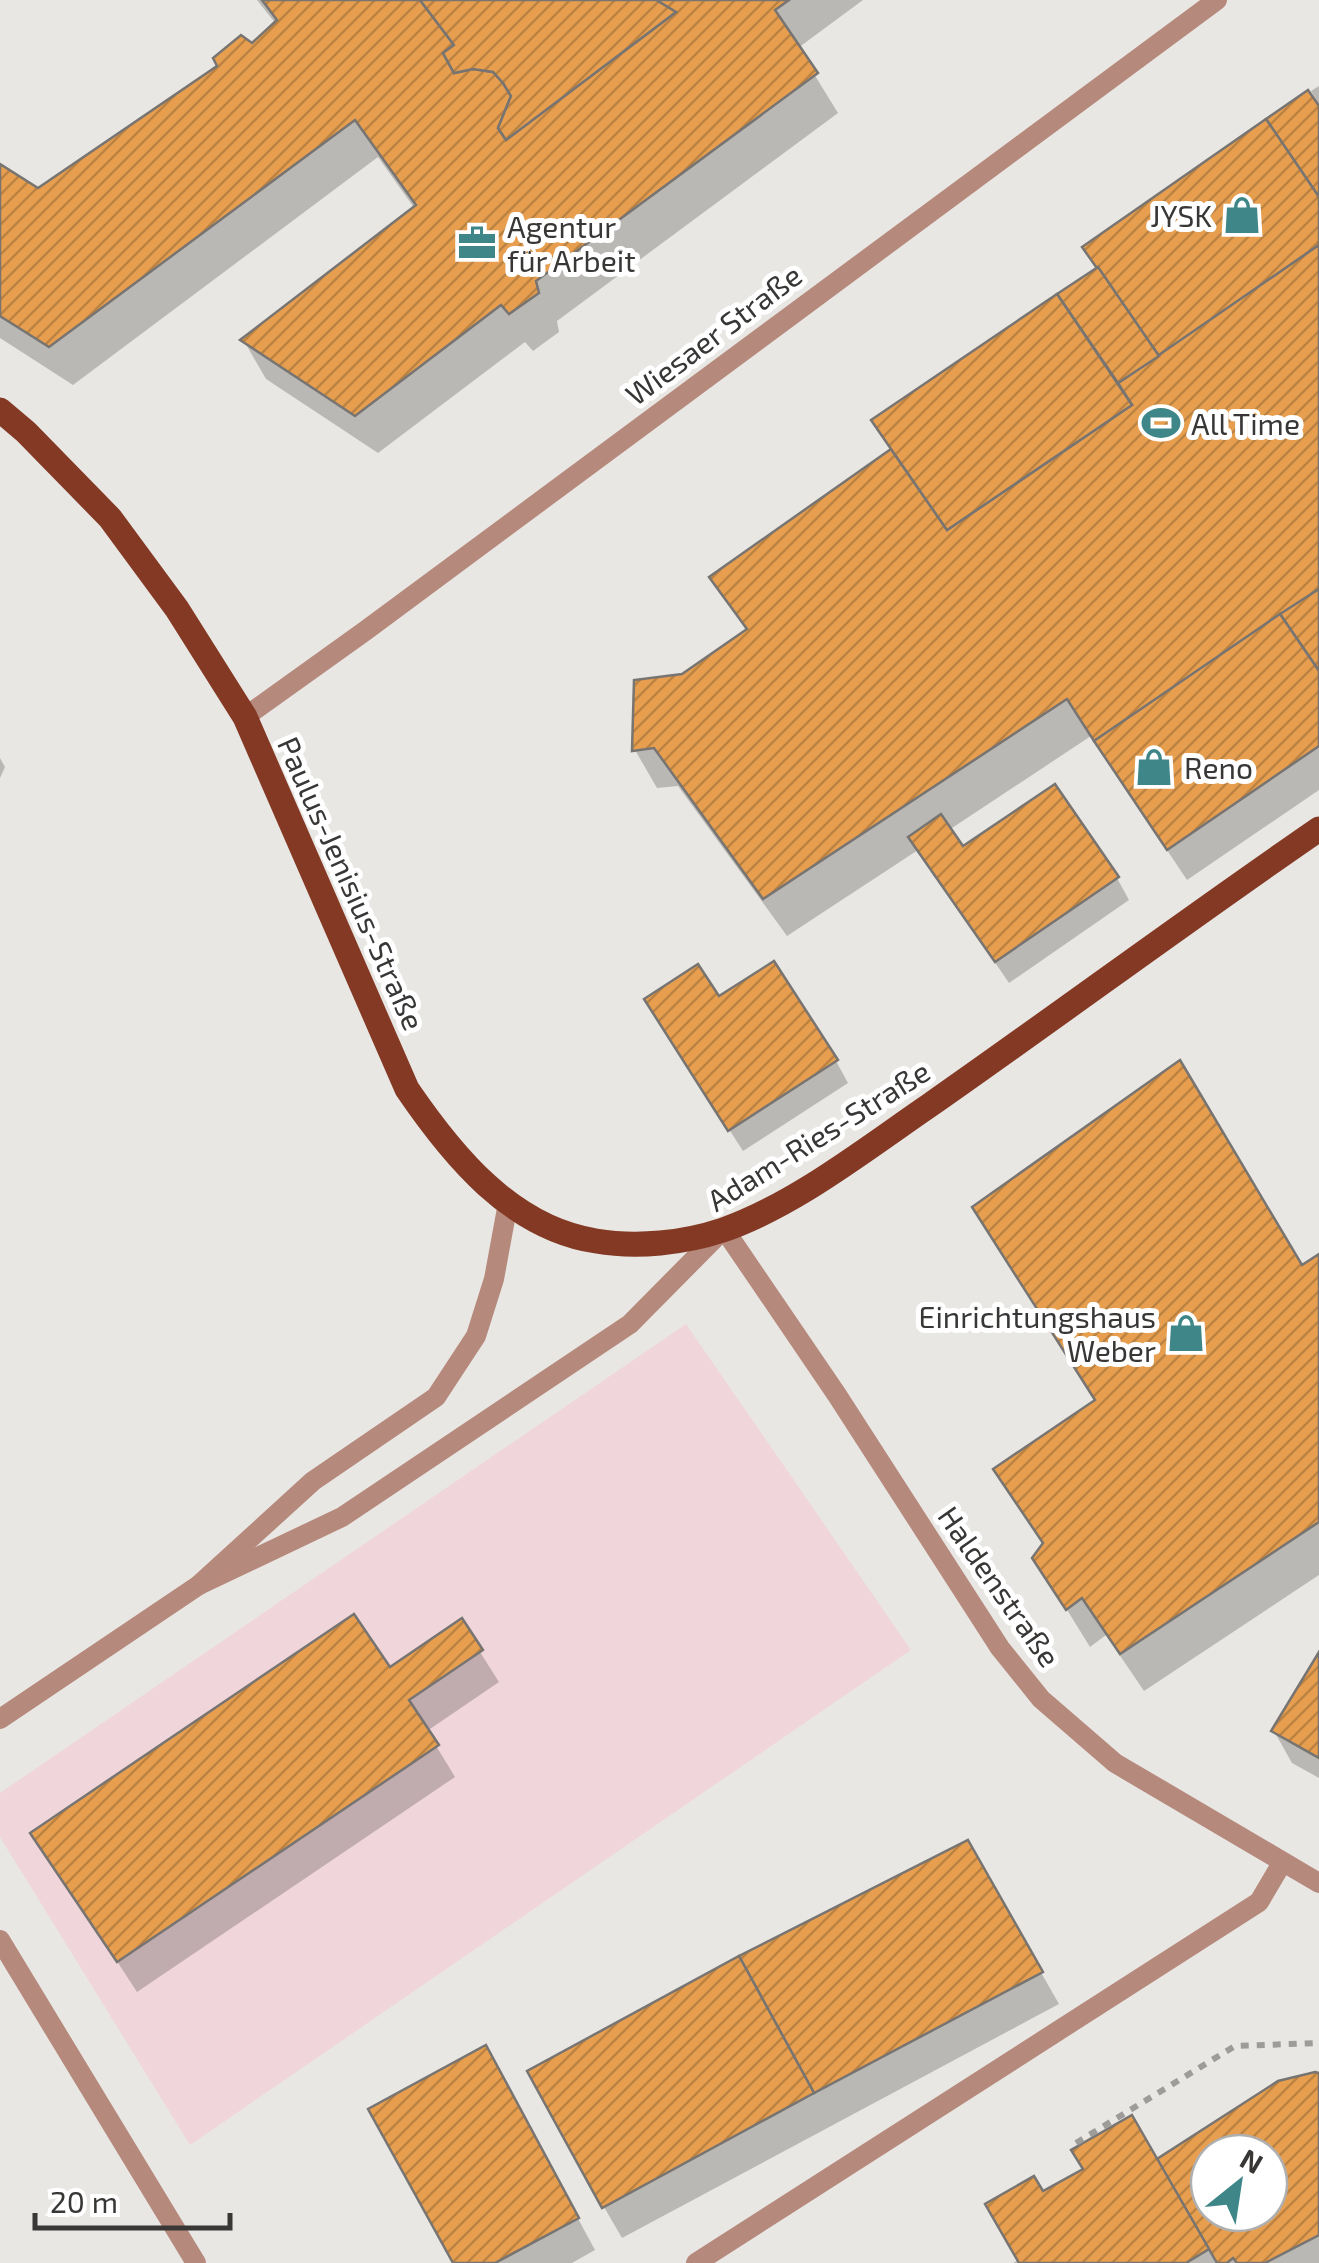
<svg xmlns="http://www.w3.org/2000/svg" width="1319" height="2263" viewBox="0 0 1319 2263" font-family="'Exo 2',sans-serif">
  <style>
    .education { fill: #f0d6da }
    .shadow { fill: #0003; fill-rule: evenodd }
    .building { fill: url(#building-hatch); stroke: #777471; stroke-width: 2.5; fill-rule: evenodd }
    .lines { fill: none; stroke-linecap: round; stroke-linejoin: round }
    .path { stroke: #9e9c9a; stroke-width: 6; stroke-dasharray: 8 8; stroke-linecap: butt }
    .lane { stroke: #b6897d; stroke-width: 20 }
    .street { stroke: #b6897d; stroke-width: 20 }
    .primary { stroke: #843925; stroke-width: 25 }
    .labels { text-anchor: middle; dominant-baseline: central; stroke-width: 10; stroke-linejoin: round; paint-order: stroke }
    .poi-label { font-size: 30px; fill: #383736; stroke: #fff; text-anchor: start }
    .street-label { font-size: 30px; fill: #383736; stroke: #fff }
  </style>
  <defs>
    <pattern id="building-hatch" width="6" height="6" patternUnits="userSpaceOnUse" patternTransform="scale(2.5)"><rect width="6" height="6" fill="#e79f4f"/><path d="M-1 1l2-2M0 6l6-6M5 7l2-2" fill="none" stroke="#bc8242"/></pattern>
  </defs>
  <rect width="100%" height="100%" fill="#e9e7e3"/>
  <path class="education" d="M686 1324 911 1650 190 2145 0 1837V1793Z"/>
  <g class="shadow">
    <path d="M257 0H863L798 48 838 113 557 321 559 332 533 351 525 342 378 453 266 379 244 341 415 209 378 157 73 385 0 338V167L38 191 252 46 276 24Z"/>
    <path d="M1319 86V790L1187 880 1091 736 949 830 963 850 1117 878 1129 900 1009 983 918 850 787 936 678 786 657 788 635 750 682 676 747 632 713 578 892 451 875 420 1098 269 1316 100 1311 91Z"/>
    <path d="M0 758 5 767 0 778Z"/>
    <path d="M719 1000 836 1061 848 1083 743 1151 660 1022Z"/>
    <path d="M1319 1257V1575L1144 1691 1106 1635 1090 1647 1035 1558 1044 1546 997 1470Z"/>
    <path d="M461 1622 499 1682 427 1731 455 1777 137 1992 34 1834 389 1671Z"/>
    <path d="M1319 1657V1778L1292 1763 1274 1731Z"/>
    <path d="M967 1843 1059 2004 622 2238 604 2207Z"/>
    <path d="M1319 2075V2263H1013L1020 2259 1042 2194 1157 2163ZM1209 2153H1269V2213H1209Z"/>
    <path d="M503 2080 595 2250 572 2263H455Z"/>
  </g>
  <g class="building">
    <path d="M262 0H420L454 45 443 53 454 73 473 69 493 72 503 83 511 96 498 128 506 140 676 12 656 0H789L775 10 818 73 536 281 539 293 509 314 501 305 355 416 240 340 416 205 355 120 49 347 0 316V164L38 188 217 66 213 58 241 35 252 43 277 20Z"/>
    <path d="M420 0H656L676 12 506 140 498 128 511 96 503 83 493 72 473 69 454 73 443 53 454 45Z"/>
    <path d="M1308 90 1319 106V197L1266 119Z"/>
    <path d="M1266 119 1319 197V245L1159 356 1082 247Z"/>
    <path d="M1319 245V589L1094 741 1067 699 763 899 654 748 632 751 634 680 682 674 747 629 709 577 891 449 947 530 1132 405 1118 383Z"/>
    <path d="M1098 267 1159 356 1118 383 1057 294Z"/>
    <path d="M1057 294 1132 405 947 530 871 420Z"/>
    <path d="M1319 589V671L1280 614Z"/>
    <path d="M1280 614 1319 671V746L1167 850 1094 741Z"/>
    <path d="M1055 784 1119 877 995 962 908 837 941 814 963 846Z"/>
    <path d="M774 961 838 1060 728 1131 644 999 698 964 719 996Z"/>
    <path d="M1180 1060 1302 1265 1319 1254V1522L1120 1654 1082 1598 1066 1610 1032 1558 1043 1543 993 1469 1095 1400 972 1207Z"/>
    <path d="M354 1614 390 1667 462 1618 483 1650 409 1700 439 1745 117 1962 30 1833Z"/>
    <path d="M1319 1652V1758L1271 1731Z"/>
    <path d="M968 1840 1043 1972 814 2093 739 1956Z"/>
    <path d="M739 1956 814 2093 602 2208 527 2071Z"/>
    <path d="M486 2045 579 2218 495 2263H453L368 2109Z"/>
    <path d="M1315 2072 1319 2073V2235L1265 2263H1237L1233 2258 1227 2263H1217L1157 2159 1278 2081ZM1209 2153H1269V2213H1209Z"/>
    <path d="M1132 2115 1209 2249 1186 2263H1019L985 2204 1034 2176 1043 2191 1083 2169 1071 2150Z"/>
  </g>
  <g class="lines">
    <path class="path" d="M1076 2143 1235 2046 1319 2043"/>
    <g class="lane">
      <path d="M0 1940 196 2263"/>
      <path d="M696 2263 1259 1902 1282 1863"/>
    </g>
    <g class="street">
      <path d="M245 717 365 631 1217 0"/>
      <path d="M199 1585 342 1517 630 1324 724 1229 837 1395 1000 1648 1041 1699 1115 1763 1319 1883"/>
      <path d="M0 1719 199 1585 313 1481 436 1397 476 1336 494 1279 508 1203"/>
    </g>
    <path class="primary" d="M0 410 26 432 110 518 177 609 245 717 407 1089C452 1155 511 1228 596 1241 637 1248 684 1243 723 1230 795 1205 867 1148 930 1105 1060 1014 1188 919 1319 829"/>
  </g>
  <defs>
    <g id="shop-bare" transform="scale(3)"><path d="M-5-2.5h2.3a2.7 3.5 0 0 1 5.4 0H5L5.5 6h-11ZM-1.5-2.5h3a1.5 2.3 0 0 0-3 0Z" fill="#3e8687" stroke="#fff" stroke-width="2.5" paint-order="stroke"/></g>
    <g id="office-bare" transform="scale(3)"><path d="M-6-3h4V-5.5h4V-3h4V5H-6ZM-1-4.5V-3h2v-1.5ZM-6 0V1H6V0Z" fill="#3e8687" stroke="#fff" stroke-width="2.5" paint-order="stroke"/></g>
    <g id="stadium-bare" transform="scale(3)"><path d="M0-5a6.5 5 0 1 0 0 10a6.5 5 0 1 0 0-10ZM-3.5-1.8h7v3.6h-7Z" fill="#3e8687" stroke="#fff" stroke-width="2.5" paint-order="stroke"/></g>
  </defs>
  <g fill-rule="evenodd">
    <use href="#shop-bare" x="1242" y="215"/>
    <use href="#office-bare" x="477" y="243"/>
    <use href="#stadium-bare" x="1161" y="423"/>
    <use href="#shop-bare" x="1154" y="767"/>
    <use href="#shop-bare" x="1186" y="1333"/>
  </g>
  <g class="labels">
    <g class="poi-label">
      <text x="1212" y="215" text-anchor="end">JYSK</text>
      <text x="507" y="226">Agentur<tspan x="507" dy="34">für Arbeit</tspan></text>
      <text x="1191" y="423">All Time</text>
      <text x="1184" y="767">Reno</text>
      <text x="1156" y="1316" text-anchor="end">Einrichtungshaus<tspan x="1156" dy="34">Weber</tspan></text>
    </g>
    <g class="street-label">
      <text transform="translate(713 334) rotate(-37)">Wiesaer Straße</text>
      <text transform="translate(352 883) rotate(66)">Paulus-Jenisius-Straße</text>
      <text transform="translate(818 1135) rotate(-32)">Adam-Ries-Straße</text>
      <text transform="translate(1000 1586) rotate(55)">Haldenstraße</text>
    </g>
  </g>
  <g transform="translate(1239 2183) rotate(30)"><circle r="48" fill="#ffffff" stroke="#afafaf" stroke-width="2.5"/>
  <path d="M0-8L18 38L0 25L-18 38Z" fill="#3e8687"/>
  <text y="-15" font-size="28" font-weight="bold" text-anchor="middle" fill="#383736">N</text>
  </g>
  <path d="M35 2213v15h195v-15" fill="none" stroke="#383736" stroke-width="5"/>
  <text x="50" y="2213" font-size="30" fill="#383736" stroke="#ffffff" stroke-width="8" paint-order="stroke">20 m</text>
</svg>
